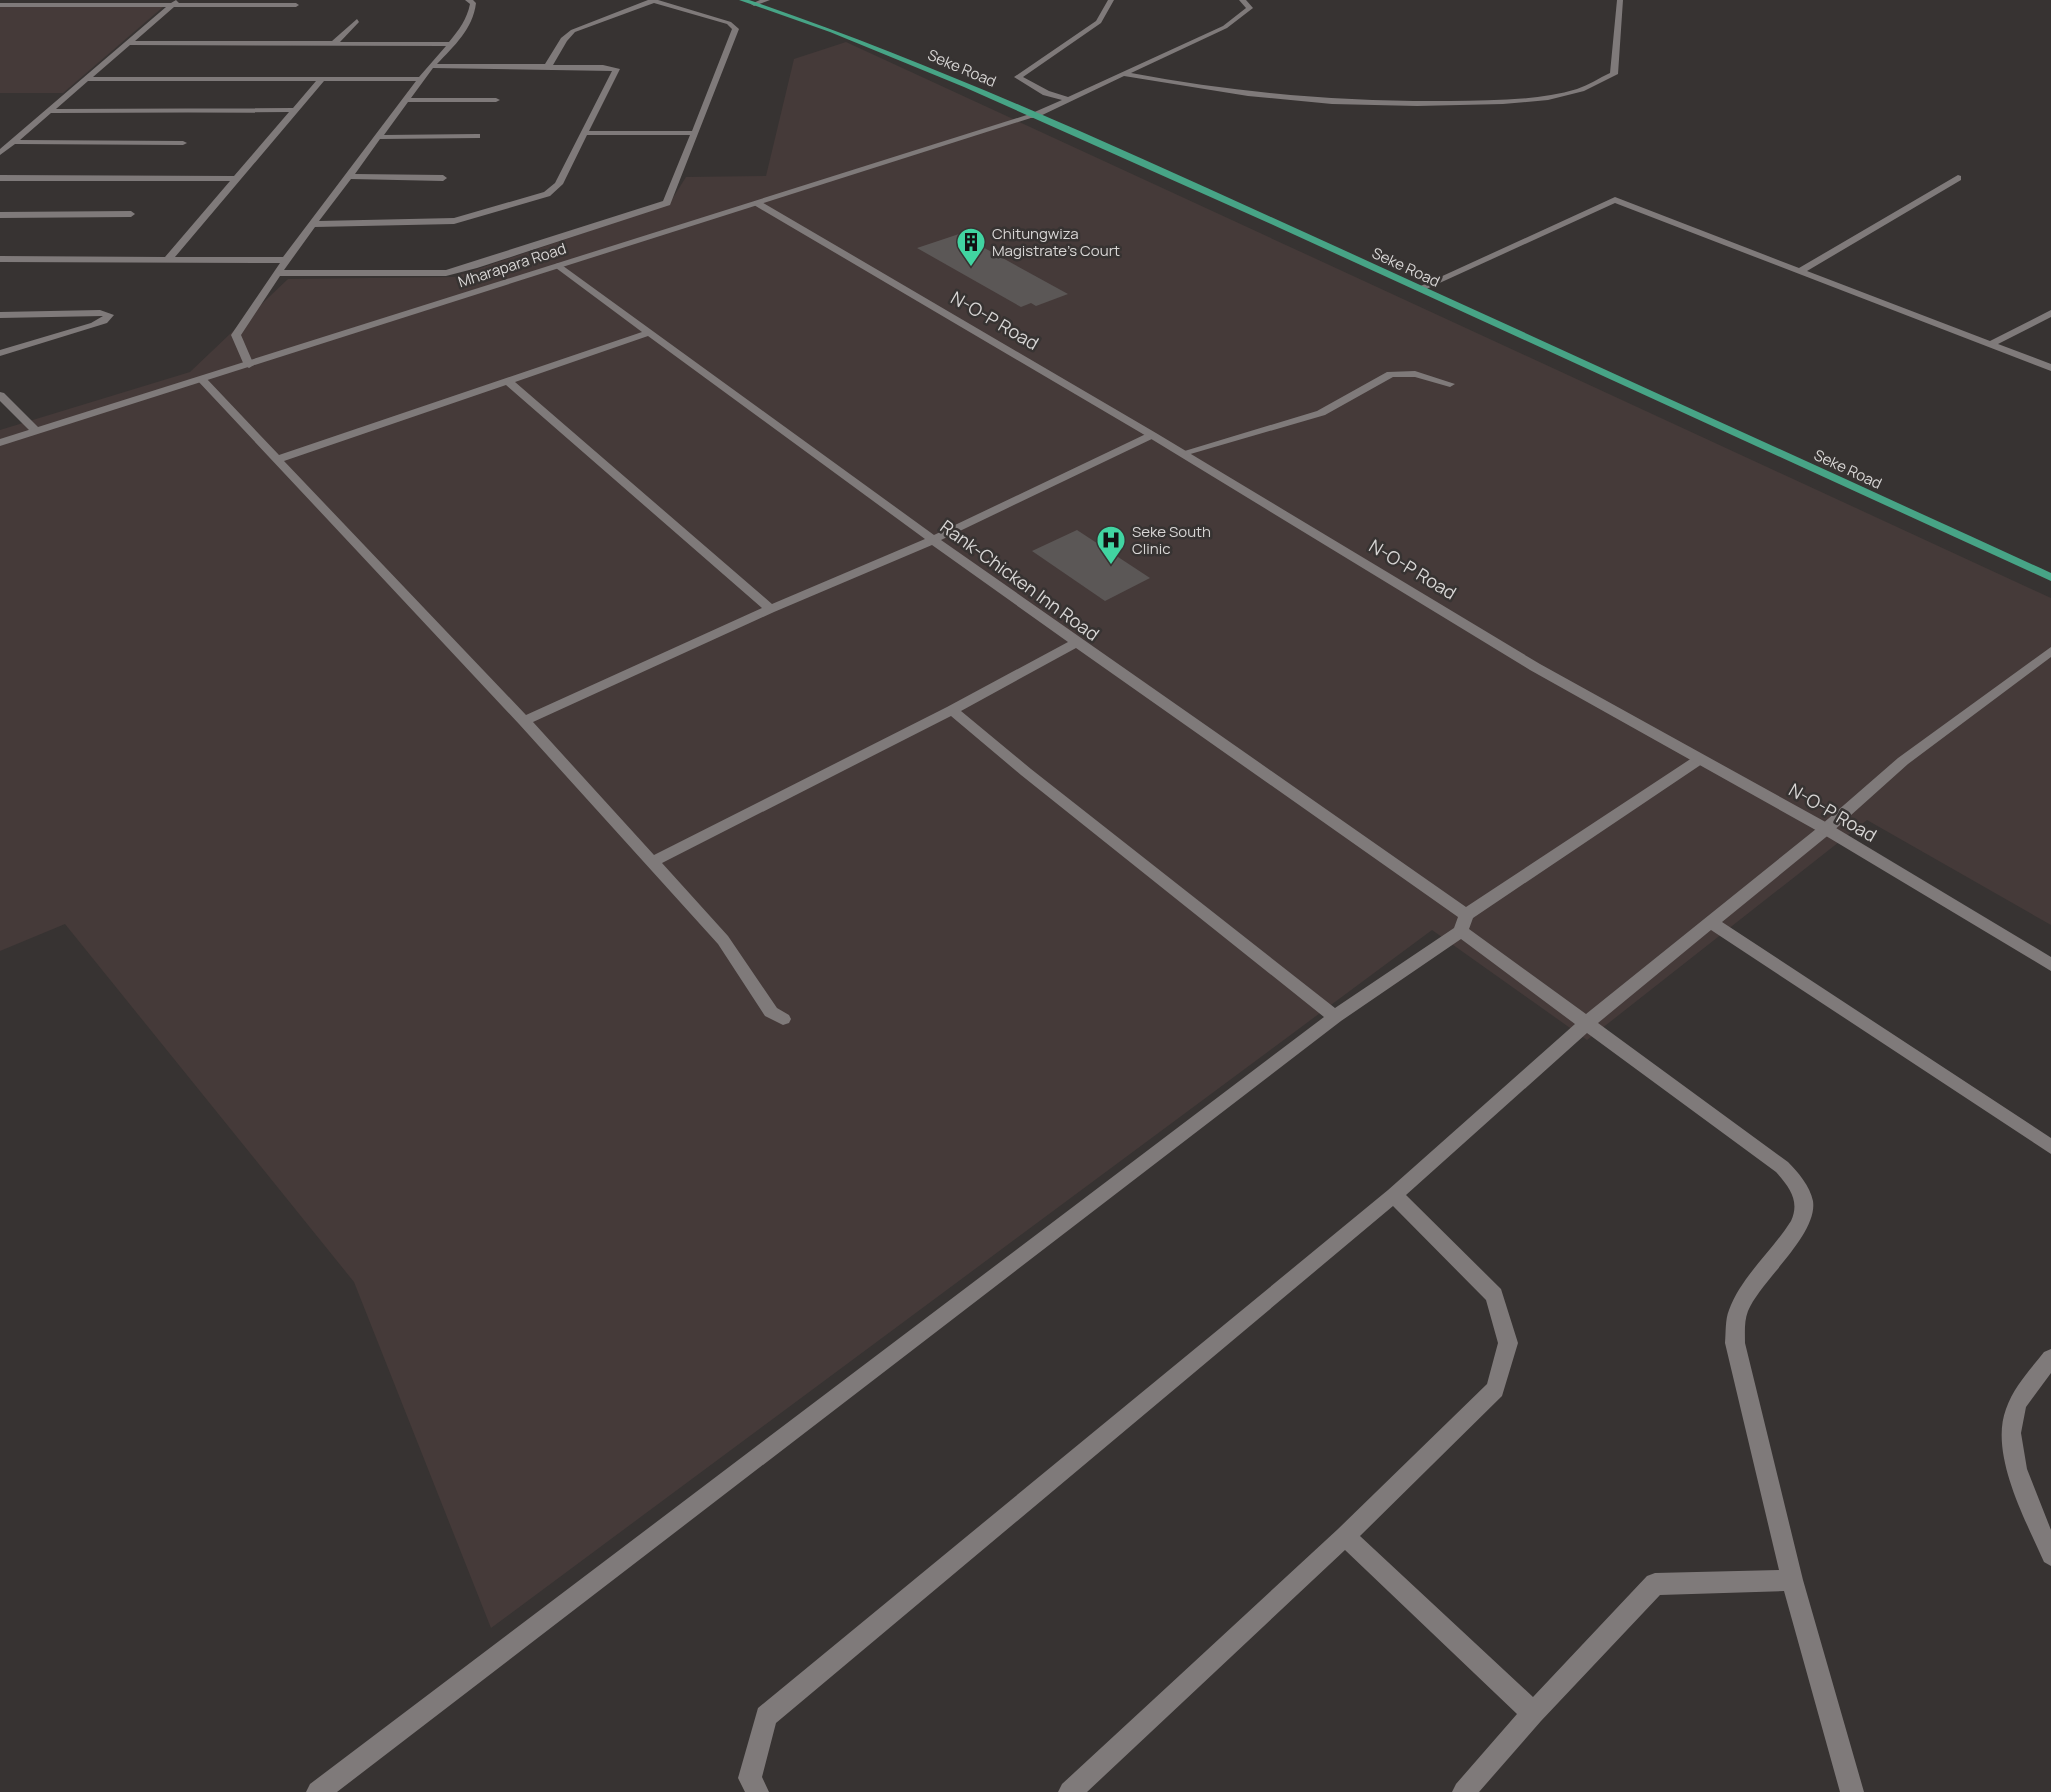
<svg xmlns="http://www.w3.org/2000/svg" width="2051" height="1792" viewBox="0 0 2051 1792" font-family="Manrope,sans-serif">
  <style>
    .built { fill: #453a39 }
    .building { fill: #5b5756 }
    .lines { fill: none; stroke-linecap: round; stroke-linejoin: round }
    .minor { fill: #7f7a7a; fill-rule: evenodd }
    .tertiary { fill: #7f7a7a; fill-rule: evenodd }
    .secondary { fill: #7f7a7a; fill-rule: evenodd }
    .primary { fill: #47a486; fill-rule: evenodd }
    .labels { text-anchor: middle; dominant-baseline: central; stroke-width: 5; stroke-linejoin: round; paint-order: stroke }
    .far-street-label { font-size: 15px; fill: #d8d6d5; stroke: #373332 }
    .far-poi-label { font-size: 15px; fill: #d8d6d5; stroke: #373332; text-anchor: start }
    .street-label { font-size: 18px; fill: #d8d6d5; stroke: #373332 }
  </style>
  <rect width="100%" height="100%" fill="#373332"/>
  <g class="built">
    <path d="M159 5 163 7 63 93H0V6Z"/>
    <path d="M846 42 2051 598V925L1867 820 1587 1040 1432 930 491 1628 354 1282 65 924 0 951V430L190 372 288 279 454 277 669 204 686 177 766 176 794 59Z"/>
  </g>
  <g class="building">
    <path d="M959 234 1068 294 1036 306 1031 303 1021 307 917 248Z"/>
    <path d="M1077 530 1150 578 1105 601 1032 551Z"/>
  </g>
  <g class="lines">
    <g class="minor">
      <path d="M176 0 179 3H296L299 5 296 7H174L135 41H332L357 19 359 22 340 42H449C459 30 467 19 470 4L465 0H473L476 3C473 29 454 46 437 64H545L561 38 571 30 648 0H658L731 22 739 29 670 205 477 268 446 276H280L241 335 254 365 249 368 244 365 231 335 280 263 0 262V256L165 257 230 181H0V175L234 176 289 112 51 113 20 140 183 141 187 143 183 145 15 144 0 155V149L166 7H0V3H171ZM654 3 727 24 732 29 692 131H589L620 69 603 65H553L567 41 575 32ZM130 45 446 46 419 77H93ZM433 68 612 71 555 183 544 192 454 218 319 221 351 179 443 181 447 178 443 175 355 174 380 139 480 138V134H477L384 135 408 102H496L500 100 496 98H411ZM88 81H316L293 108 56 109ZM324 81H416L283 257H175ZM587 135H690L663 201 446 270H284L315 227 454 224 550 196 563 184Z"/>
      <path d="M760 0H770L754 6 751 4Z"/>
      <path d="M1108 0H1114L1101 23 1023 77 1049 91 1068 97 1223 26 1246 8 1239 0H1246L1253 8 1227 28 1131 73C1237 93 1343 102 1450 101 1492 100 1537 101 1577 89 1589 85 1599 78 1610 73L1617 0H1623L1618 74 1584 91 1548 100 1503 104 1417 106 1332 104 1248 96 1124 76 1036 118H1030V114L1062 100 1043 95 1014 77 1096 21Z"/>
      <path d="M1958 175 1961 176V180L1807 271 1990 341 2051 310V317L1998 344 2051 364V371L1615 203 1422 291 1414 289 1615 197 1799 268Z"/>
      <path d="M0 212 131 211 135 214 131 217 0 218Z"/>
      <path d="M559 263 934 535 1148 433H1156V437L941 540 1466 907 1695 756H1705L1707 759 1705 762 1473 918 1469 929 1586 1014 1821 825 1898 758 2051 647V657L1908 764 1831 833 1722 922 2051 1138V1154L1711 930 1598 1023 1788 1162C1798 1172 1810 1186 1813 1201 1818 1235 1761 1280 1748 1311 1744 1321 1745 1333 1745 1343L1803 1580 1864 1792H1840L1784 1591 1660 1595 1541 1721 1479 1792H1452L1456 1784 1517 1714 1345 1550 1087 1792H1058L1062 1784 1338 1529 1487 1384 1498 1343 1486 1300 1393 1206 776 1723 762 1777 769 1792H745L738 1778 758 1708 1388 1190 1575 1024 1461 939 1341 1021 337 1792H306L310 1784 1324 1017 1021 775 951 716 662 863 728 936 777 1008 789 1015 791 1019 789 1023 783 1025 765 1016 718 944 519 724 197 380 206 378 279 455 642 332 556 268V264ZM648 336 925 539 772 604 515 382ZM506 385 762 608 526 715 284 461ZM932 545 1068 642 947 707 654 855 533 722 774 612ZM1076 648 1458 917 1454 928 1335 1008 1031 769 961 711ZM1587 1033 1776 1172C1790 1188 1800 1201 1791 1221 1772 1251 1741 1277 1729 1310 1725 1320 1726 1332 1725 1343L1779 1570 1655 1573 1647 1576 1533 1697 1360 1536 1502 1396 1518 1343 1501 1289 1406 1195Z"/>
      <path d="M100 310 114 315 107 323 0 356V350L91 323 103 316 0 318V312Z"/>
      <path d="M1415 371 1455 384 1450 387 1415 377H1393L1325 415 1187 455H1179L1178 453 1317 411 1387 372Z"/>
      <path d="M0 392 4 393 40 429V433H32L0 401Z"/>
      <path d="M2051 1349V1373L2026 1407 2021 1433 2027 1469 2051 1530V1566L2044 1562C2026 1521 1989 1454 2006 1409 2014 1386 2030 1370 2044 1352Z"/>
    </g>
    <path class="tertiary" d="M754 201H760L1156 433 1540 664 1831 825 2051 957V971L1821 833 1530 670 1148 437 754 205Z"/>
    <path class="secondary" d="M1030 114 1037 116 0 446V439Z"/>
    <path class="primary" d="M739 0H749C954 70 1151 163 1348 252 1582 359 1817 466 2051 573V581L1271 224 964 87 830 32Z"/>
  </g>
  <defs>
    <g id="building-pin" transform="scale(1.5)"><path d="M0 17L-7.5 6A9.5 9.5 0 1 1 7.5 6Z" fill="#41d4a1" stroke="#373332"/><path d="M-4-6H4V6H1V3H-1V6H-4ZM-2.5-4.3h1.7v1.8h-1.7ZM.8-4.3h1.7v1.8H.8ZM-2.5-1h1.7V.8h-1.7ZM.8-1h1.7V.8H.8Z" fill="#111"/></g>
    <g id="hospital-pin" transform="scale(1.5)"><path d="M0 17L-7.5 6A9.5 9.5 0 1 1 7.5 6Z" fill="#41d4a1" stroke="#373332"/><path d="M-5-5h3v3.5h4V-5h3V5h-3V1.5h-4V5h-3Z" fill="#111"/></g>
  </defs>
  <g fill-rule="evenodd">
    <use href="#building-pin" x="971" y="242"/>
    <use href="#hospital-pin" x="1111" y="540"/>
  </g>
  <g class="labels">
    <g class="far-street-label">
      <text transform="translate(962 68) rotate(23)">Seke Road</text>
      <text transform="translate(512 265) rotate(-18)">Mharapara Road</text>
      <text transform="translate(1406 267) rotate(25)">Seke Road</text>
      <text transform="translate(1848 469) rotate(25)">Seke Road</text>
    </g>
    <g class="far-poi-label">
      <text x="992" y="233">Chitungwiza<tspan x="992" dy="17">Magistrate's Court</tspan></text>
      <text x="1132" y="531">Seke South<tspan x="1132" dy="17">Clinic</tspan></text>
    </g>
    <g class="street-label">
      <text transform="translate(995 320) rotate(30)">N-O-P Road</text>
      <text transform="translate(1413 569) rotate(31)">N-O-P Road</text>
      <text transform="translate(1020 580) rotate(36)">Rank-Chicken Inn Road</text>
      <text transform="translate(1833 812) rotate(30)">N-O-P Road</text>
    </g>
  </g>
</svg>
